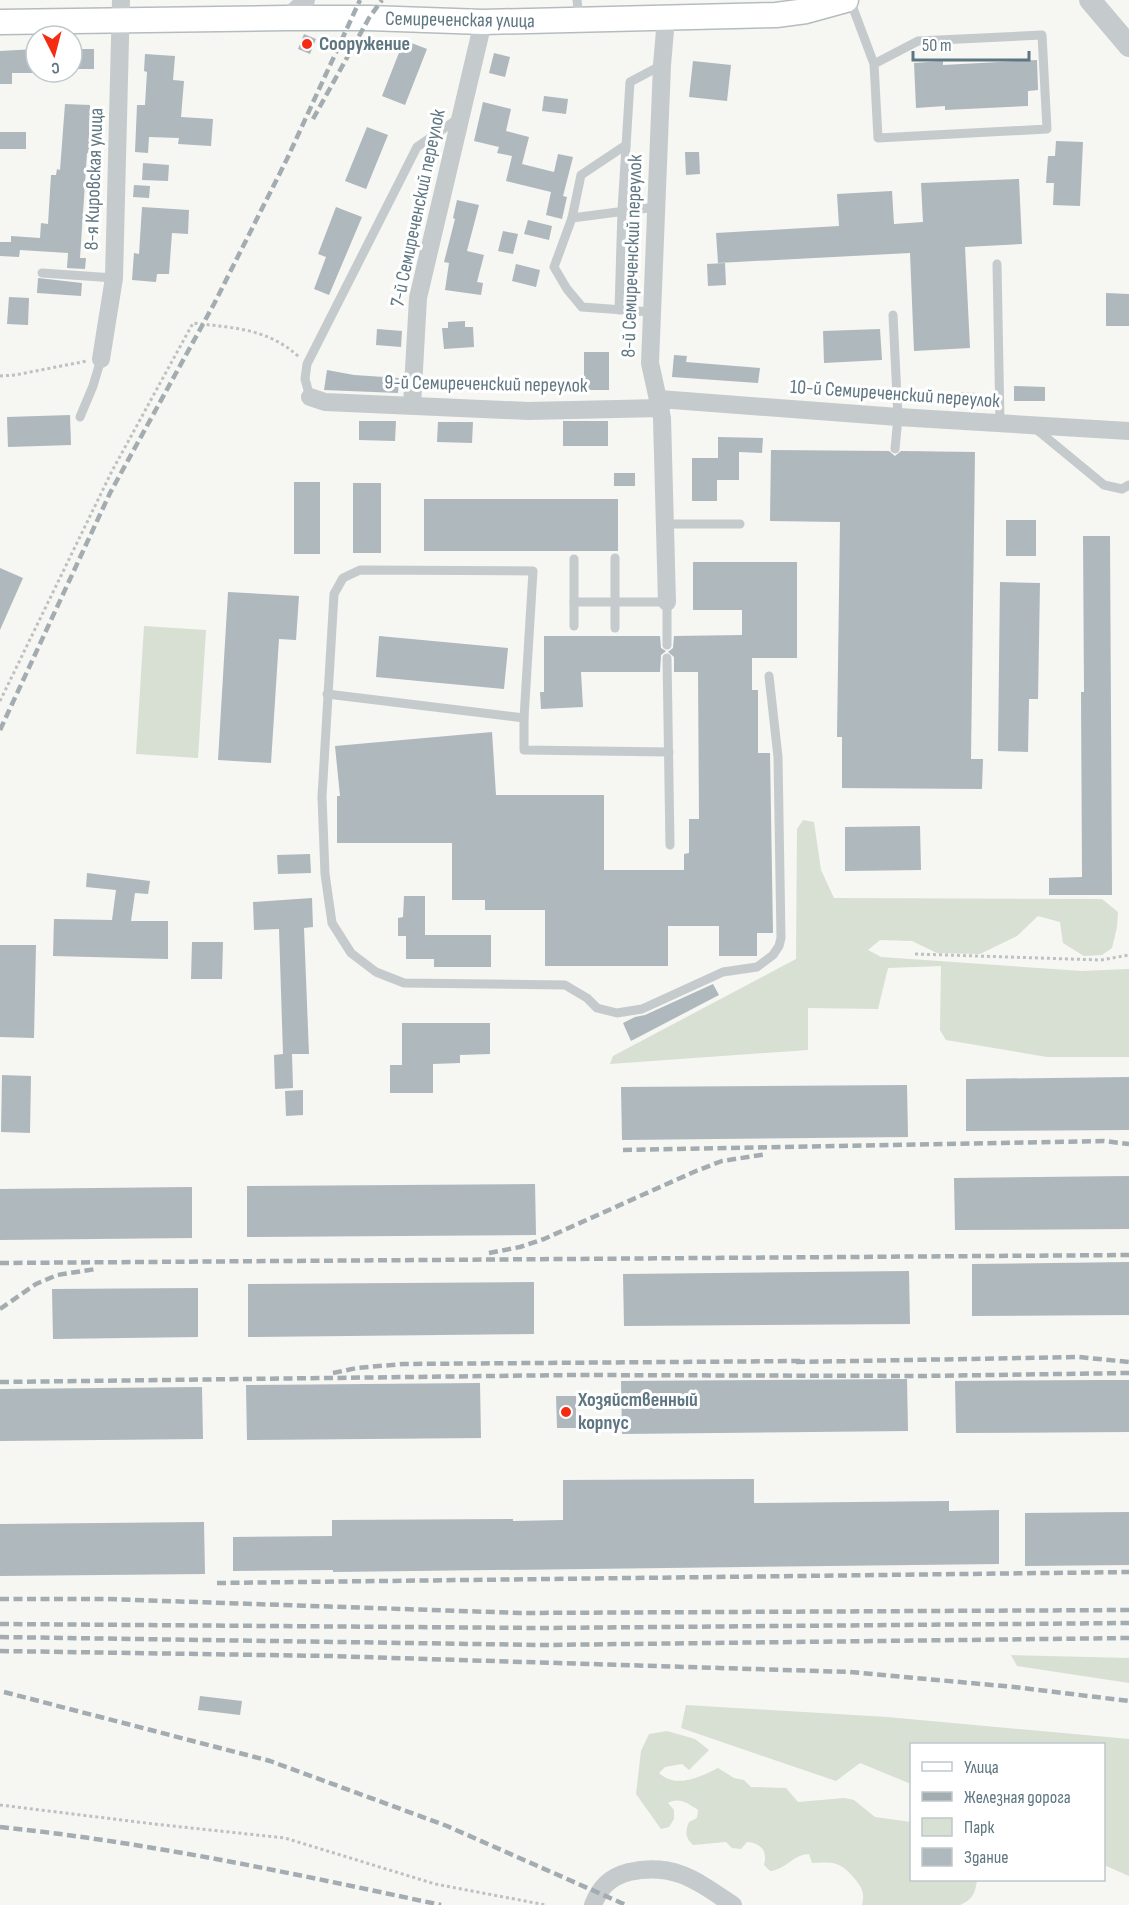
<svg xmlns="http://www.w3.org/2000/svg" width="1129" height="1905" viewBox="0 0 1129 1905" font-family="'Sofia Sans Condensed',sans-serif">
  <style>
    .green { fill: #d8dfd3 }
    .building { fill: #aeb8bd }
    .lines { fill: none; stroke-linecap: round; stroke-linejoin: round }
    .secondary-casing { stroke: #b5bcc0; stroke-width: 27 }
    .path { stroke: #bec1c3; stroke-width: 3; stroke-dasharray: 3 3; stroke-linecap: butt }
    .service { stroke: #c5cacd; stroke-width: 9 }
    .minor { stroke: #c5cacd; stroke-width: 18 }
    .tertiary { stroke: #c5cacd; stroke-width: 22 }
    .secondary { stroke: #fff; stroke-width: 24 }
    .rail { stroke: #a3acb0; stroke-width: 4.5; stroke-dasharray: 9 4.5; stroke-linecap: butt }
    .poi-dot { fill: #f52b13; stroke: #fff; stroke-width: 2 }
    .labels { text-anchor: middle; dominant-baseline: central; stroke-width: 6; stroke-linejoin: round; paint-order: stroke }
    .street-label { font-size: 20px; fill: #5e7681; stroke: #fff }
    .poi-label { font-size: 20px; font-weight: bold; fill: #5e7681; stroke: #fff; text-anchor: start }
  </style>
  <rect width="100%" height="100%" fill="#f6f6f2"/>
  <g class="green">
    <path d="M144 626 206 630 198 758 136 754Z"/>
    <path d="M803 820 814 822 821 870 834 898 1102 899 1118 912 1117 927 1112 948 1102 955 1084 956 1063 943 1060 922 1038 916 1017 936 980 954 937 953 912 941 880 940 868 950 881 957 1082 971 1129 969V1057H1047L946 1040 940 1030 941 966 888 968 878 1009 808 1008V1050L610 1064 613 1056 796 959 797 829Z"/>
    <path d="M1011 1655 1129 1658V1683L1017 1666Z"/>
    <path d="M686 1705 887 1717 1129 1739V1876L1104 1865V1744H912L911 1784 860 1763 836 1781 681 1728Z"/>
    <path d="M667 1731 695 1739 709 1750 689 1770 682 1764 665 1767 659 1773C676 1789 700 1777 718 1768L734 1778 744 1780 751 1787 786 1788 798 1802 844 1798 854 1800 875 1817 911 1822 912 1880H977C975 1894 973 1899 960 1905H862C865 1893 862 1888 855 1879 840 1861 833 1862 812 1863L809 1854C794 1854 785 1870 770 1871L764 1865C768 1851 761 1843 747 1842L741 1849 732 1848 726 1842 693 1845C685 1837 685 1832 689 1822L697 1818 698 1810C687 1803 680 1797 668 1803L674 1810V1819L669 1827 661 1829 636 1794 641 1751 649 1734Z"/>
  </g>
  <g class="building">
    <path d="M304 34 316 39 310 54 298 49Z"/>
    <path d="M404 40 427 49 405 105 382 96Z"/>
    <path d="M36 49V73H12V84H0V51Z"/>
    <rect x="72" y="49" width="22" height="20"/>
    <path d="M494 53 510 57 505 77 489 73Z"/>
    <path d="M145 54 175 56 173 80 184 81 181 117 213 119 211 146 178 144 179 138 149 137 148 153 135 152 137 105H145L147 72 144 71Z"/>
    <path d="M1037 60 1038 90 1028 91V106L945 110V106L916 108 914 63 943 61V65Z"/>
    <path d="M693 61 731 65 727 101 689 97Z"/>
    <path d="M544 96 568 99 566 114 542 111Z"/>
    <path d="M483 102 511 109 506 131 529 137 522 164 554 172 558 154 573 157 563 196 567 197 562 219 546 215 551 192 506 181 512 156 497 153 499 147 474 141Z"/>
    <path d="M65 104 90 105 89 133H91L90 154 87 153 80 258H86L85 269 67 268 68 253 20 250 19 257 0 256V242H11V236L40 238 41 223 48 224 51 175H56L57 169 60 170Z"/>
    <path d="M367 127 388 135 366 189 345 181Z"/>
    <rect x="0" y="132" width="26" height="17"/>
    <path d="M1056 141 1083 142 1080 206 1053 205 1054 183H1046L1048 156H1055Z"/>
    <path d="M685 152H699L700 174 686 175Z"/>
    <path d="M143 163 169 165 168 181 142 180Z"/>
    <path d="M1019 179 1022 244 965 247 970 348 914 351 910 253 718 263 716 233 839 226 837 194 892 191 894 224 923 222 921 183Z"/>
    <path d="M134 185 150 186 149 198 133 197Z"/>
    <path d="M457 200 479 205 467 251 484 255 477 282 483 283 481 295 445 290 449 263 444 262 455 219 453 218Z"/>
    <path d="M142 207 189 210 188 234 172 233 169 274H157L156 282 132 280 134 253 139 254Z"/>
    <path d="M336 207 362 217 329 295 314 289 326 257 318 254Z"/>
    <path d="M528 220 552 226 549 240 524 234Z"/>
    <path d="M503 231 518 234 513 254 498 251Z"/>
    <path d="M725 263 726 285 708 286 707 264Z"/>
    <path d="M516 264 540 270 536 287 512 281Z"/>
    <path d="M38 278 82 283 81 296 37 293Z"/>
    <path d="M1106 293 1129 294V326H1106Z"/>
    <path d="M9 297 29 298 28 325 7 324Z"/>
    <path d="M465 321V327H473L474 347 444 349 442 328H448V322Z"/>
    <path d="M377 329 402 331 401 347 376 345Z"/>
    <path d="M880 329 882 360 824 363 823 331Z"/>
    <rect x="584" y="352" width="25" height="38"/>
    <path d="M674 355 687 356 686 362 760 368 758 383 672 377Z"/>
    <path d="M327 370 354 375 399 378 398 393 324 390Z"/>
    <path d="M1014 386 1045 387V401H1014Z"/>
    <path d="M947 392 977 393 976 406 947 405Z"/>
    <path d="M70 415 71 445 8 447 7 417Z"/>
    <path d="M359 421H396L395 441 359 440Z"/>
    <rect x="563" y="421" width="45" height="25"/>
    <path d="M438 422H473L472 443 437 442Z"/>
    <path d="M718 437 763 438 762 453 739 452V480H717V501H692V458H718Z"/>
    <path d="M771 450 889 451 895 456 901 451 975 452 971 759H983L982 789 842 788V737H837L840 522 770 521Z"/>
    <rect x="614" y="473" width="21" height="13"/>
    <rect x="294" y="482" width="26" height="72"/>
    <rect x="353" y="483" width="28" height="70"/>
    <rect x="424" y="499" width="194" height="52"/>
    <rect x="1006" y="520" width="30" height="36"/>
    <path d="M1083 536H1110L1112 895H1049V878L1082 877 1081 692H1084Z"/>
    <path d="M693 562H797V658H752V690H758V753H770L773 933H757V956H719V926H668V966H545V910H485V900H452V843H337V796H340L335 746 492 732 496 795H604V870H684V854L689 853V819H699L698 672H674V657L668 652 673 648 674 636 742 635V610H693Z"/>
    <path d="M0 568 23 578 0 630Z"/>
    <path d="M1000 582 1040 583 1038 699H1029L1028 752 998 751Z"/>
    <path d="M228 592 299 596 296 640 279 639 271 763 218 760Z"/>
    <path d="M379 636 508 648 504 689 376 677Z"/>
    <path d="M544 636H660L661 648 666 651 661 655 660 672H581L583 707 541 709 540 692H544Z"/>
    <path d="M920 826 921 870 845 871V827Z"/>
    <path d="M310 854 311 873 278 874 277 855Z"/>
    <path d="M87 873 150 881 148 894 135 893 131 921H168V959L53 956 54 919 112 920 116 890 86 887Z"/>
    <path d="M404 896H425V935H491V967H434V959H406V936H398V918L403 917Z"/>
    <path d="M312 898 313 927 304 928 309 1054H292L293 1088 275 1089 274 1055 283 1054 279 929 254 930 253 902Z"/>
    <path d="M192 942H223L222 979H191Z"/>
    <path d="M0 945H36L34 1038 0 1037Z"/>
    <path d="M713 984 719 995 631 1041 623 1023 635 1017 645 1015Z"/>
    <path d="M402 1023H490V1054L460 1055V1063L433 1064V1093H390V1065H402Z"/>
    <path d="M2 1075 31 1076 30 1133 1 1132Z"/>
    <path d="M1129 1077V1130L966 1131V1079Z"/>
    <path d="M907 1085 908 1137 622 1140 621 1087Z"/>
    <path d="M303 1090V1115L286 1116 285 1091Z"/>
    <path d="M1129 1176V1229L955 1230 954 1178Z"/>
    <path d="M535 1184 536 1235 247 1237V1186Z"/>
    <path d="M192 1187V1238L0 1240V1189Z"/>
    <path d="M1129 1262V1315L972 1316V1264Z"/>
    <path d="M909 1271 910 1324 624 1326 623 1274Z"/>
    <path d="M534 1282V1334L248 1337V1284Z"/>
    <path d="M198 1288V1337L53 1339 52 1289Z"/>
    <path d="M907 1379 908 1431 622 1434 621 1381Z"/>
    <path d="M1100 1380H1129V1432L956 1433 955 1381Z"/>
    <path d="M480 1383 481 1438 247 1440 246 1385Z"/>
    <path d="M202 1387 203 1439 0 1441V1389Z"/>
    <path d="M556 1396H576V1428H557Z"/>
    <path d="M754 1479V1503L949 1501V1511L999 1510V1564L333 1572V1570L233 1571V1537L332 1536V1520L513 1519V1521L563 1520V1480Z"/>
    <path d="M1129 1512V1565L1025 1566V1513Z"/>
    <path d="M204 1522 205 1574 0 1576V1524Z"/>
    <path d="M200 1696 242 1701 240 1715 198 1710Z"/>
  </g>
  <g class="lines">
    <g class="secondary-casing">
      <path id="secondary" d="M0 22 287 18H369L483 22 776 15 806 11 846 0"/>
    </g>
    <g class="path">
      <path d="M0 376 15 375 87 361"/>
      <path d="M0 701 112 471 193 323C233 328 268 328 299 357"/>
      <path d="M915 954 1101 960 1129 955"/>
      <path d="M0 1805 154 1824 285 1838 435 1884 546 1905"/>
    </g>
    <g class="service">
      <path d="M577 0 579 19"/>
      <path d="M850 0 874 64 878 138 1047 129 1042 35 918 41 874 64"/>
      <path d="M572 218 581 175 626 145"/>
      <path d="M997 264 1000 423"/>
      <path d="M42 273 114 278"/>
      <path d="M619 310 622 210 630 82 662 65"/>
      <path d="M651 312 582 307 567 289 554 267 572 218 656 207"/>
      <path d="M893 315 898 417 895 449"/>
      <path d="M310 397 305 379 307 364 417 147 459 118"/>
      <path d="M80 417 93 386 101 359"/>
      <path d="M1036 429 1104 485 1122 489 1129 485"/>
      <path d="M666 524H740"/>
      <path d="M615 558V628"/>
      <path d="M574 559V626"/>
      <path d="M574 602H667V645"/>
      <path d="M667 658 670 845"/>
      <path d="M327 694 524 718"/>
      <path d="M669 752 524 750V718L533 571 360 570 343 578 334 594 322 797 325 874 332 923 351 953 376 972 404 983 565 985 587 998 597 1008 617 1013 642 1009 723 972 757 967 773 955 779 946 781 938 778 757 769 676"/>
    </g>
    <g class="minor">
      <path d="M287 18 306 0"/>
      <path d="M666 19 662 65 650 363 662 418 667 602"/>
      <path d="M101 359 114 278 121 0"/>
      <path d="M310 397 325 402 528 411 661 408"/>
      <path d="M659 399 898 417 1129 431"/>
      <path d="M412 405 418 298 483 22"/>
      <path d="M593 1905C600 1887 610 1877 629 1872 674 1862 697 1881 733 1905"/>
    </g>
    <path class="tertiary" d="M1090 0 1129 46"/>
    <use href="#secondary" class="secondary"/>
    <g class="rail">
      <path d="M313 119 369 18 382 0"/>
      <path d="M0 730 110 493 214 304 287 159 360 0"/>
      <path d="M623 1150 1104 1141 1129 1144"/>
      <path d="M489 1253 520 1247 544 1239 696 1171 722 1161 767 1154"/>
      <path d="M0 1263 1129 1255"/>
      <path d="M0 1309 36 1284 57 1275 96 1269"/>
      <path d="M796 1362 1079 1357 1129 1362"/>
      <path d="M333 1373 357 1368 403 1364 803 1361"/>
      <path d="M0 1382 573 1375 921 1376 1129 1373"/>
      <path d="M217 1583 1129 1572"/>
      <path d="M0 1599H106L521 1613 1129 1610"/>
      <path d="M0 1624 543 1628 1129 1623"/>
      <path d="M0 1637 543 1645 1129 1638"/>
      <path d="M0 1651 330 1656 850 1672 1014 1687 1129 1701"/>
      <path d="M4 1692 270 1761 447 1826 626 1905"/>
      <path d="M0 1827C147 1842 296 1874 441 1905"/>
    </g>
  </g>
  <g class="poi-dot">
    <circle cx="307" cy="44" r="6"/>
    <circle cx="566" cy="1412" r="6"/>
  </g>
  <g class="labels">
    <g class="street-label">
      <text transform="translate(460 20) rotate(1)">Семиреченская улица</text>
      <text transform="translate(94 179) rotate(-88)">8-я Кировская улица</text>
      <text transform="translate(418 208) rotate(-78)">7-й Семиреченский переулок</text>
      <text transform="translate(632 256) rotate(-88)">8-й Семиреченский переулок</text>
      <text transform="translate(486 384) rotate(1)">9-й Семиреченский переулок</text>
      <text transform="translate(895 394) rotate(4)">10-й Семиреченский переулок</text>
    </g>
    <g class="poi-label">
      <text x="319" y="44">Сооружение</text>
      <text x="578" y="1400">Хозяйственный<tspan x="578" dy="23">корпус</tspan></text>
    </g>
  </g>
  <rect x="910" y="1743" width="195" height="138" fill="#ffffff" stroke="#bfc8cd" stroke-width="1.5"/>
  <rect x="922" y="1762" width="30" height="9" fill="#ffffff" stroke="#bfc8cd" stroke-width="1.5"/>
  <text x="964" y="1773" font-size="18" fill="#5e7681">Улица</text>
  <rect x="922" y="1792" width="30" height="9" fill="#a3acb0" stroke="#bfc8cd" stroke-width="1.5"/>
  <text x="964" y="1803" font-size="18" fill="#5e7681">Железная дорога</text>
  <rect x="922" y="1818" width="30" height="18" fill="#d8dfd3" stroke="#bfc8cd" stroke-width="1.5"/>
  <text x="964" y="1833" font-size="18" fill="#5e7681">Парк</text>
  <rect x="922" y="1848" width="30" height="18" fill="#aeb8bd" stroke="#bfc8cd" stroke-width="1.5"/>
  <text x="964" y="1863" font-size="18" fill="#5e7681">Здание</text>
  <g transform="translate(54 54) rotate(174)"><circle r="28" fill="#ffffff" stroke="#bfc8cd" stroke-width="1.5"/>
  <path d="M0-4.5L10 22L0 15L-10 22Z" fill="#f52b13"/>
  <text y="-9" font-size="16" font-weight="bold" text-anchor="middle" fill="#5e7681">С</text>
  </g>
  <path d="M913 51v9h116v-9" fill="none" stroke="#5e7681" stroke-width="3"/>
  <text x="922" y="51" font-size="18" fill="#5e7681" stroke="#ffffff" stroke-width="4.5" paint-order="stroke">50 m</text>
</svg>
